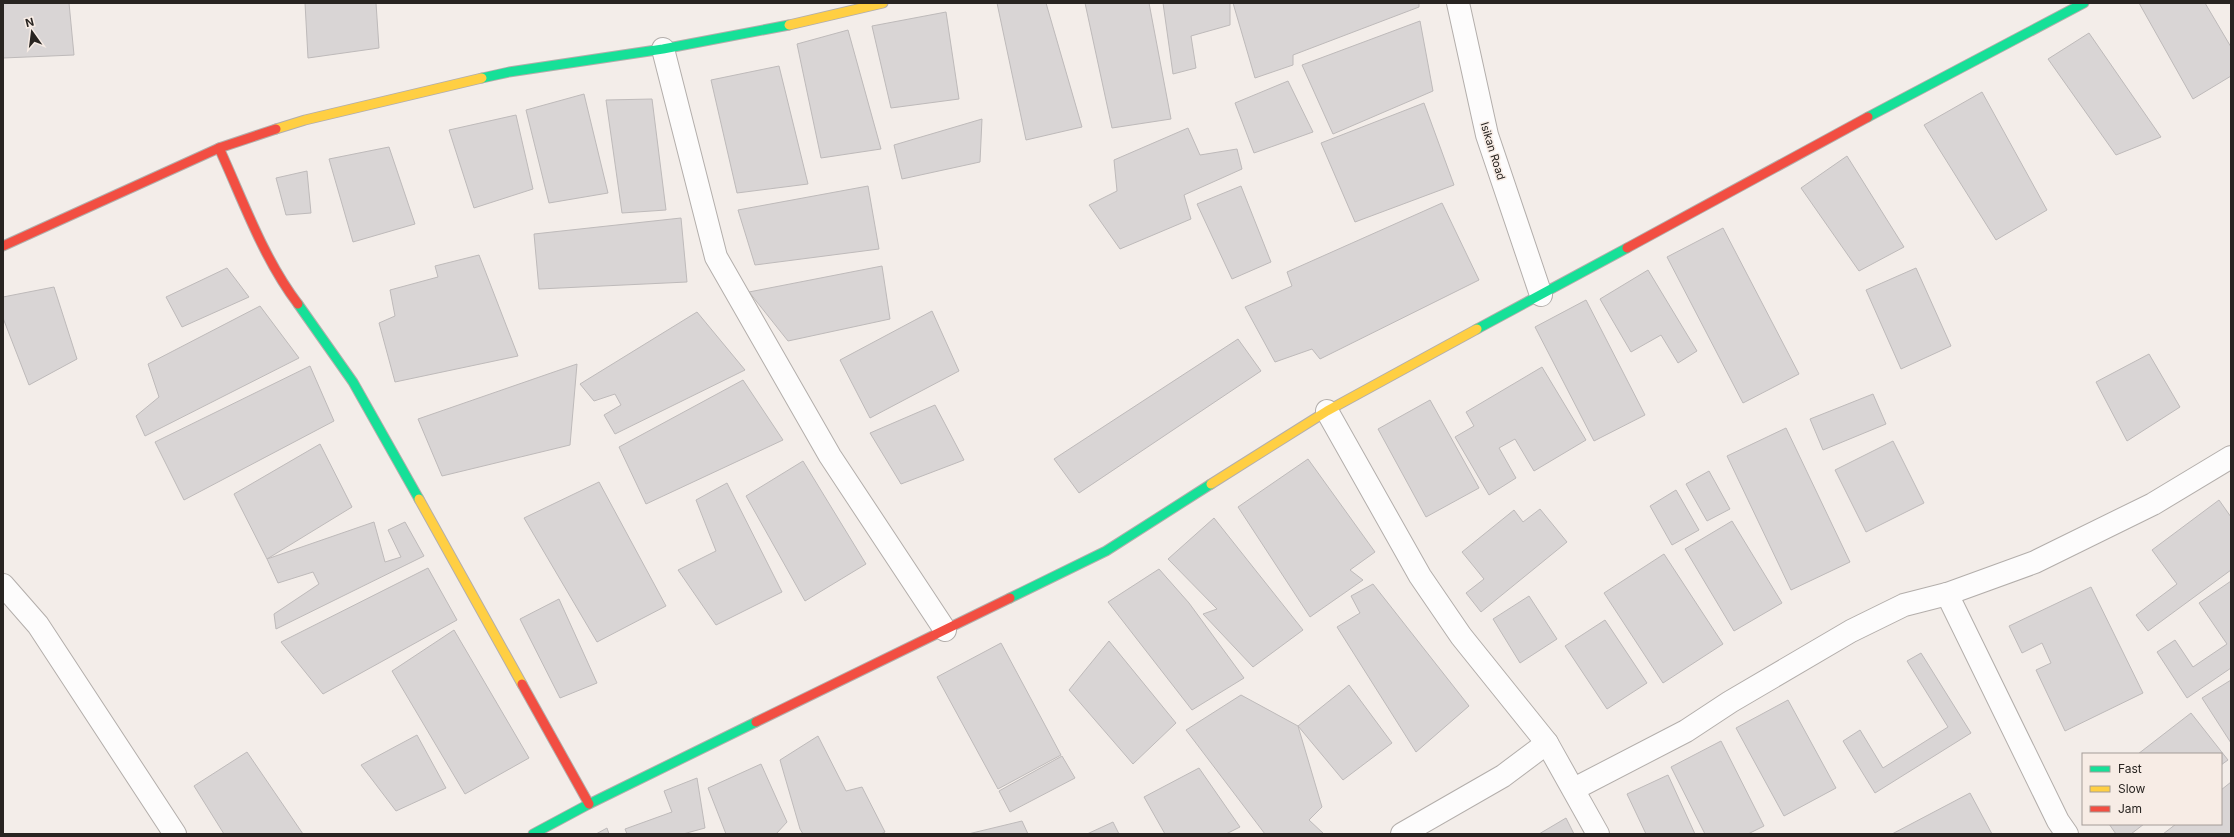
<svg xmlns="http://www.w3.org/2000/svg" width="2234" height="837" viewBox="0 0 2234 837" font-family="Inter,sans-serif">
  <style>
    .building { fill: #d9d5d5; stroke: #bebaba }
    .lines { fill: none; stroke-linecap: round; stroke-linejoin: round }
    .street-casing { stroke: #b3aeab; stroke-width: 24 }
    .fast-casing { stroke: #b3aeab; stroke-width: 11 }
    .slow-casing { stroke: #b3aeab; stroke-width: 11 }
    .jam-casing { stroke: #b3aeab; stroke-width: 11 }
    .street { stroke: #fdfcfc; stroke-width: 22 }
    .fast { stroke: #16e098; stroke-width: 9 }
    .slow { stroke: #ffcf43; stroke-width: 9 }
    .jam { stroke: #f24e42; stroke-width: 9 }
    .labels { text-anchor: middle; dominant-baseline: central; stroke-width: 3; stroke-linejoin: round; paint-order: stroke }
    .street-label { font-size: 11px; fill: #282421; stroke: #f7ece5 }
  </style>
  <rect width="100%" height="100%" fill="#f3ede9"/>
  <g class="building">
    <path d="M3 3H69L74 55 3 58Z"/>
    <path d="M305 3H376L379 48 308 58Z"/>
    <path d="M997 3H1046L1082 127 1026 140Z"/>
    <path d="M1085 3H1149L1171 119 1112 128Z"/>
    <path d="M1163 3H1230V25L1191 36 1196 68 1173 74Z"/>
    <path d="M1233 3H1419V7L1293 55V65L1255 78Z"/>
    <path d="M2139 3H2205L2231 47V76L2193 99Z"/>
    <path d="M946 12 959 99 891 108 872 26Z"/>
    <path d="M1420 21 1433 91 1333 134 1302 65Z"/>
    <path d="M848 30 881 149 821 158 797 44Z"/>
    <path d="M2089 33 2161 137 2116 155 2048 59Z"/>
    <path d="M779 66 808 184 737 193 711 80Z"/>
    <path d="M1288 81 1313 132 1254 153 1235 103Z"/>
    <path d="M1982 92 2047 210 1996 240 1924 125Z"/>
    <path d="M584 94 608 193 549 203 526 110Z"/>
    <path d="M652 99 666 210 622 213 606 100Z"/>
    <path d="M1424 103 1454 185 1355 222 1321 143Z"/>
    <path d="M516 115 533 189 474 208 449 130Z"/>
    <path d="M982 119 980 162 902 179 894 145Z"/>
    <path d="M1188 128 1200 155 1237 149 1242 169 1184 195 1191 219 1120 249 1089 205 1117 191 1114 160Z"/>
    <path d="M389 147 415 224 353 242 329 159Z"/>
    <path d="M1847 156 1904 247 1859 271 1801 188Z"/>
    <path d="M307 171 311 213 286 215 276 178Z"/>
    <path d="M868 186 879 249 755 265 738 210Z"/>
    <path d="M1241 186 1271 262 1232 279 1197 204Z"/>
    <path d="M1442 203 1479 280 1320 359 1312 349 1275 362 1245 307 1292 286 1287 272Z"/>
    <path d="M681 218 687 282 539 289 534 234Z"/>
    <path d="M1723 228 1799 374 1743 403 1667 257Z"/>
    <path d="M479 255 518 356 395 382 379 323 395 316 390 290 438 277 435 266Z"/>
    <path d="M882 266 890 319 788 341 749 292Z"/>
    <path d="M227 268 249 297 182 327 166 297Z"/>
    <path d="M1916 268 1951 346 1901 369 1866 290Z"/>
    <path d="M1648 270 1697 351 1678 363 1661 335 1631 352 1600 299Z"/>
    <path d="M54 287 77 359 29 385 3 318V297Z"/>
    <path d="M1586 300 1645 415 1594 441 1535 327Z"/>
    <path d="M260 306 299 358 145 436 136 416 159 397 148 364Z"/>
    <path d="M932 311 959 371 870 418 840 360Z"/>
    <path d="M697 312 745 370 615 434 604 415 621 405 615 394 594 401 580 384Z"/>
    <path d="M1238 339 1261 371 1079 493 1054 459Z"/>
    <path d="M2149 354 2180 407 2127 441 2096 382Z"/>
    <path d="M577 364 570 445 442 476 418 419Z"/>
    <path d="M310 366 334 421 184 500 155 442Z"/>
    <path d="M1542 367 1586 440 1534 471 1515 439 1499 448 1516 478 1489 495 1455 437 1474 426 1466 412Z"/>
    <path d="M743 380 783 440 646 504 619 447Z"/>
    <path d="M1873 394 1886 424 1823 450 1810 419Z"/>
    <path d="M1430 400 1479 488 1426 517 1378 429Z"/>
    <path d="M935 405 964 460 901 484 870 433Z"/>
    <path d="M1786 428 1850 562 1791 590 1727 456Z"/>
    <path d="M1893 441 1924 503 1866 532 1835 470Z"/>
    <path d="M320 444 352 507 267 559 234 494Z"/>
    <path d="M1308 459 1375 552 1350 570 1363 580 1310 617 1238 507Z"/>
    <path d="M803 461 866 564 805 601 746 496Z"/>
    <path d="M1709 471 1730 509 1707 521 1686 484Z"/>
    <path d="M599 482 666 606 597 642 524 518Z"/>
    <path d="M727 483 782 592 716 625 678 570 716 551 696 500Z"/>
    <path d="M1676 490 1699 530 1672 545 1650 506Z"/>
    <path d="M2219 500 2231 517V570L2148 631 2136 615 2177 584 2152 550Z"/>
    <path d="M1540 509 1567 542 1481 612 1466 593 1484 579 1462 552 1514 510 1523 522Z"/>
    <path d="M1214 518 1303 630 1253 667 1203 614 1217 609 1168 559Z"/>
    <path d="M1732 521 1782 603 1734 631 1685 549Z"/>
    <path d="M374 522 385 562 401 557 388 530 405 522 424 556 276 629 274 614 319 584 313 572 278 583 267 559Z"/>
    <path d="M1664 554 1723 644 1663 683 1604 593Z"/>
    <path d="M428 568 457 620 323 694 281 642Z"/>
    <path d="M1159 569 1189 603 1244 678 1192 710 1108 602Z"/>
    <path d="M2231 581V668L2187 698 2157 652 2175 640 2193 667 2227 644 2199 603Z"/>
    <path d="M1373 584 1469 706 1416 752 1337 627 1360 613 1351 596Z"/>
    <path d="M2091 587 2143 693 2065 731 2036 670 2051 663 2042 643 2022 653 2009 626Z"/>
    <path d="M1529 596 1557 639 1520 663 1493 619Z"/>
    <path d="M559 599 597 683 560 698 520 619Z"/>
    <path d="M1605 620 1647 683 1607 709 1565 646Z"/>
    <path d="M454 630 529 758 465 794 392 671Z"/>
    <path d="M1109 641 1176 723 1133 764 1069 690Z"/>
    <path d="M1001 643 1061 755 998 789 937 677Z"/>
    <path d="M1921 653 1971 733 1875 793 1843 741 1860 730 1883 768 1948 727 1907 661Z"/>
    <path d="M2231 680V743L2202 698Z"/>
    <path d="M1349 685 1392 743 1343 780 1298 726Z"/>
    <path d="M1241 695 1298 726 1322 807 1309 820 1324 834H1265L1186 730Z"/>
    <path d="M1788 700 1836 788 1784 816 1736 728Z"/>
    <path d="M2191 713 2228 760 2221 765V754H2138Z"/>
    <path d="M417 735 446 788 396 811 361 765Z"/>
    <path d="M818 736 846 791 862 787 885 832 881 834H803L800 829 780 760Z"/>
    <path d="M1721 741 1764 826 1748 834H1705L1671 767Z"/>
    <path d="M247 752 303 834H224L194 786Z"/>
    <path d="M1062 756 1075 778 1010 812 999 791Z"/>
    <path d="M761 764 787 822 776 834H726L708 788Z"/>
    <path d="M1199 768 1240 827 1226 834H1165L1144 797Z"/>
    <path d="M1668 775 1695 834H1646L1627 794Z"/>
    <path d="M697 778 705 828 683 834H627L625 829 672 812 664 791Z"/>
    <path d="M2231 782V834H2163L2176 824H2221V790Z"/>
    <path d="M1970 793 1992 834H1892Z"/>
    <path d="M1566 818 1574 834H1539Z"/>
    <path d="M1022 821 1028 834H968Z"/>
    <path d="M1113 822 1119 834H1087Z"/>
    <path d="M2109 824H2144L2131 834H2116Z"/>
    <path d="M607 828 609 834H596Z"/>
  </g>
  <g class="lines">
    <g class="street-casing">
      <g id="street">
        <path d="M1458 3 1487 135 1541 295"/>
        <path d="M663 49 716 257 830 456 945 630"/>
        <path d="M1327 411 1420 576 1461 636 1547 743 1598 834"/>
        <path d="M3 585 38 625 175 834"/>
        <path d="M1947 594 2058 821 2067 834"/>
        <path d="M1574 789 1686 731 1730 702 1851 631 1904 605 1947 594 2035 562 2153 504 2231 457"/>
        <path d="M1402 834 1503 776 1547 743"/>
      </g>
    </g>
    <g class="fast-casing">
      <g id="fast">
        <path d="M482 78 509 72 663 49 789 25"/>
        <path d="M1868 117 2084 3"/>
        <path d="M298 304 353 382 419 499"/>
        <path d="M1477 329 1627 248"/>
        <path d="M1010 598 1106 551 1211 484"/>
        <path d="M533 834 589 804 756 722"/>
      </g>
    </g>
    <g class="slow-casing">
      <g id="slow">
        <path d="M789 25 883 3"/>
        <path d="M276 129 305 120 482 78"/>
        <path d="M1211 484 1327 411 1477 329"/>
        <path d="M419 499 522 684"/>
      </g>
    </g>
    <g class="jam-casing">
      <g id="jam">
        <path d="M219 148C243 200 263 258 298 304"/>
        <path d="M3 246 219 148 276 129"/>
        <path d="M1627 248 1868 117"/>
        <path d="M522 684 589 804"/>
        <path d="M756 722 1010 598"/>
      </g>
    </g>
    <use href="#street" class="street"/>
    <use href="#fast" class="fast"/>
    <use href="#slow" class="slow"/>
    <use href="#jam" class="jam"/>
  </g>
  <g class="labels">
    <g class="street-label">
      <text transform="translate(1493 151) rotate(73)">Isikan Road</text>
    </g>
  </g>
  <rect width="2234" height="837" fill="none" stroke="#282421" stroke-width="8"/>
  <rect x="2082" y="753" width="140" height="72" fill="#f7ece5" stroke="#a49c97"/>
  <rect x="2090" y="766" width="20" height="6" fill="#16e098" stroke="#a49c97"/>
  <text x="2118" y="773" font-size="12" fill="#282421">Fast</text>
  <rect x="2090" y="786" width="20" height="6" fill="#ffcf43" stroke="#a49c97"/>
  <text x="2118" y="793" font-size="12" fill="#282421">Slow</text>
  <rect x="2090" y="806" width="20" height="6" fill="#f24e42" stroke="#a49c97"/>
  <text x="2118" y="813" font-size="12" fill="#282421">Jam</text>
  <g transform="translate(32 32) rotate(346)" stroke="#f7ece5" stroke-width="3" paint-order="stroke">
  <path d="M0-3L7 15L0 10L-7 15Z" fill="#282421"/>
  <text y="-6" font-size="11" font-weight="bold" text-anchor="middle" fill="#282421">N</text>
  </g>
</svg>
